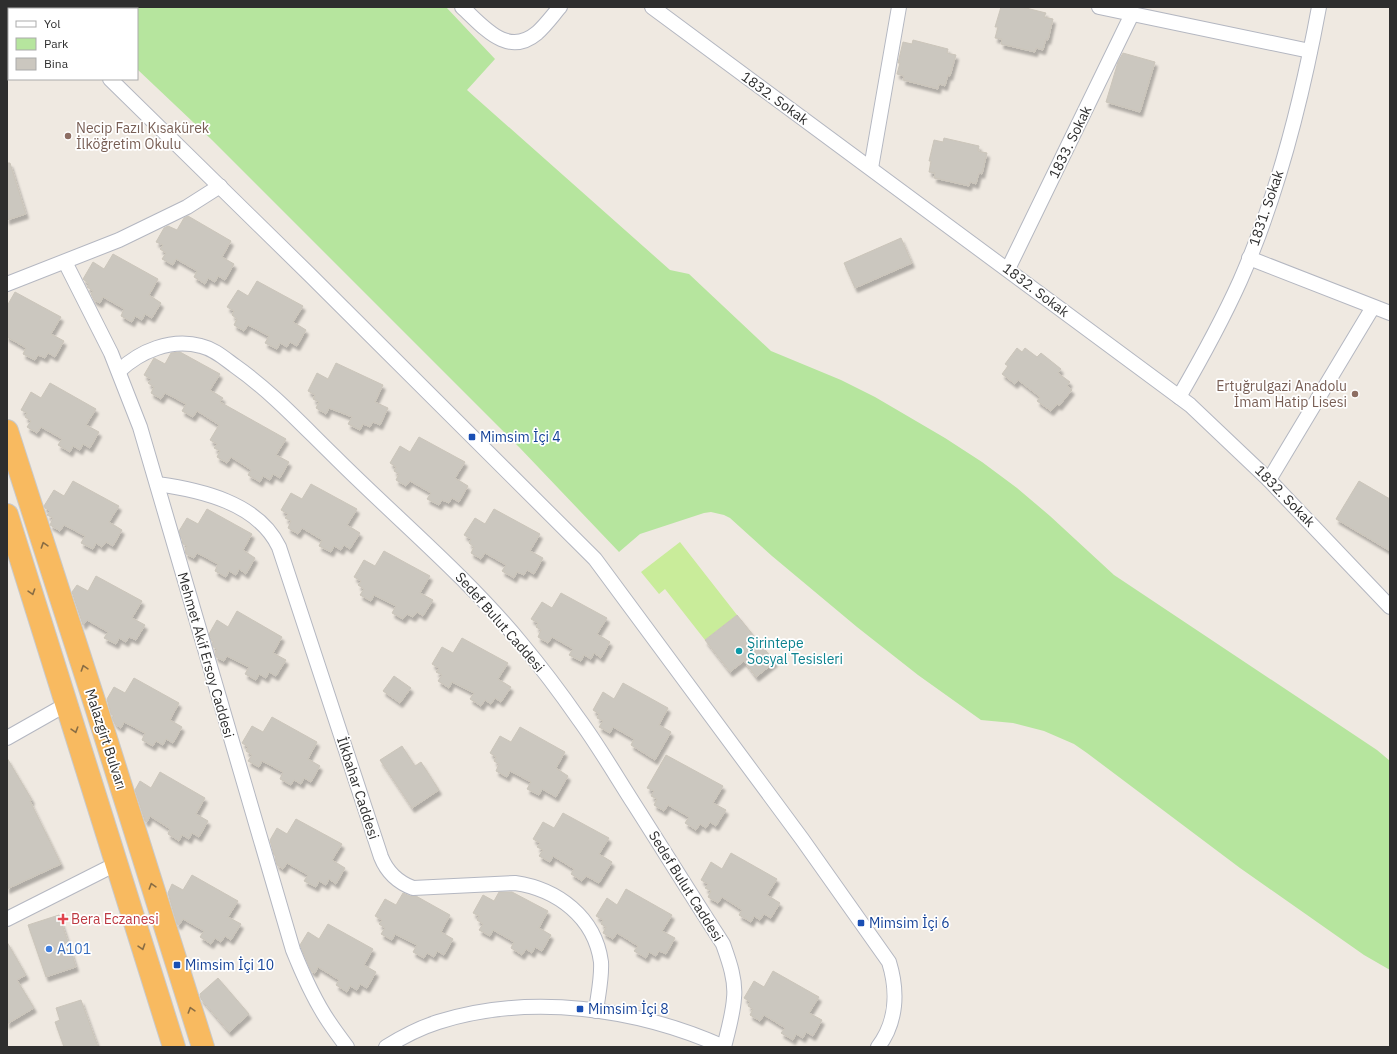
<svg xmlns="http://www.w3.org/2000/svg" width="1397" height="1054" viewBox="0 0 1397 1054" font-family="'IBM Plex Sans',sans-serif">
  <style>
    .green { fill: #b6e59e }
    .pitch { fill: #c9ec9a }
    .building { fill: #cbc7bf; stroke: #cbc5ba; filter: url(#shadow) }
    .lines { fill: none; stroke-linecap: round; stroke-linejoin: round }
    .minor-casing { stroke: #b4b7c1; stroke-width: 16 }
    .trunk-casing { stroke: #c9c9c9; stroke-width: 24 }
    .minor { stroke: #fff; stroke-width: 14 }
    .trunk { stroke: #f8ba60; stroke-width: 22 }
    .oneway { stroke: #896d44 }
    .education-dot { fill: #8d6e63; stroke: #fff; stroke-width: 1.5 }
    .transit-dot { fill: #1a4fb4; stroke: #fff; stroke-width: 1.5 }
    .culture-dot { fill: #0f9aa8; stroke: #fff; stroke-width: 1.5 }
    .health-dot { fill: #e0444e; stroke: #fff; stroke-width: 1.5 }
    .shop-dot { fill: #3f7fe0; stroke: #fff; stroke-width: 1.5 }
    .labels { text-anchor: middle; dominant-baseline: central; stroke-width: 3.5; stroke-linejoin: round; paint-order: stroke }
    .street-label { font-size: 14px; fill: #2e2e2e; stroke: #fff }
    .education-label { font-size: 14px; fill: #785e54; stroke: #fff; text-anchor: start }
    .transit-label { font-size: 14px; fill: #164399; stroke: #fff; text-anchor: start }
    .culture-label { font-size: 14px; fill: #0d838f; stroke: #fff; text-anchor: start }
    .health-label { font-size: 14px; fill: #be3a42; stroke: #fff; text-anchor: start }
    .shop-label { font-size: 14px; fill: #366cbe; stroke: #fff; text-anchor: start }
  </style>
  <defs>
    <filter id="shadow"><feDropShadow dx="2.5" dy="4.5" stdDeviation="1" flood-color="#0004"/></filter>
  </defs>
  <rect width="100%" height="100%" fill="#efe9e1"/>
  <path class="green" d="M72 7H446L495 59 467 90 670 270 689 274 771 351 841 380 875 397 945 438 982 462 1017 488 1050 516 1114 575 1377 750 1390 761V970L1364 955 1240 868 1087 753 1074 744 1044 731 1013 723 981 720 918 675 857 627 772 556 730 518 724 515 711 512 704 513 640 534 619 552 519 447 212 140 137 69V9H74Z"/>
  <path class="pitch" d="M680 542 737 615 705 640 665 589 659 594 641 572Z"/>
  <g class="building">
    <path d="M1001 7H1022L1046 13 1044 17 1053 19 1048 40 1046 39 1043 50 1036 48 1035 52 1001 44 1002 39 995 38 998 27H995Z"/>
    <path d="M913 40 948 49 947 53 956 55 950 76 948 75 945 86 939 84 938 89 903 80 904 76 897 74 900 63H898L903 42 912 44Z"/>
    <path d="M1123 53 1155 62 1140 112 1106 102 1118 62Z"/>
    <path d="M944 138 979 146 978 151 987 153 982 174 979 173 976 184 970 182 969 186 952 182 934 178 935 173 929 172 931 161H929L934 140 943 142Z"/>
    <path d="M7 163H10L26 214 7 220Z"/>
    <path d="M188 216 231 241 222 257 234 264 225 280 218 276 215 282 208 278 205 284 194 277 197 271 176 259 173 265 162 259 166 253 160 249 163 245 156 242 164 228 168 226 177 230 184 218Z"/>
    <path d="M901 238 912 263 855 288 844 263Z"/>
    <path d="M113 254 158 279 149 295 161 303 152 318 145 314 142 320 135 316 132 322 121 316 124 309 103 297 100 303 94 300 91 294 93 291 87 287 89 284 83 279 93 262 104 269Z"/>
    <path d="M257 281 303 306 293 322 306 330 297 346 290 342 287 347 280 343 277 349 265 343 269 336 248 325 244 331 234 325 237 319 232 315 234 311 227 307 238 290 248 296Z"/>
    <path d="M15 292 61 317 51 334 64 341 55 357 48 353 45 358 38 355 35 360 23 354 26 348 7 337V306Z"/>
    <path d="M1017 348 1022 352 1025 348 1037 357 1041 353 1061 369 1058 373 1070 382 1067 386 1072 390 1059 406 1057 404 1051 411 1037 401 1040 397 1018 380 1015 384 1002 374 1008 366 1005 364Z"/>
    <path d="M180 352 220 374 210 390 223 398 220 402 286 439 276 455 289 462 280 478 273 474 270 480 263 476 260 482 248 475 251 470 231 457 227 463 217 457 220 451 214 448 217 444 210 440 219 425 197 411 193 417 182 411 186 404 165 393 161 399 151 393 154 387 148 383 151 379 144 375 154 358 165 364 171 353Z"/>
    <path d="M336 363 383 385 375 402 388 408 380 425 373 422 370 427 363 424 360 430 348 424 352 417 329 408 326 414 316 408 319 402 313 399 315 395 308 391 317 373 328 379Z"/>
    <path d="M50 383 96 409 86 425 99 432 90 448 83 444 80 450 73 446 70 452 58 445 62 439 41 427 37 433 27 427 31 421 25 417 27 413 21 410 31 392 41 398Z"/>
    <path d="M419 437 465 462 455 478 468 486 459 502 452 498 449 503 442 500 439 505 427 499 431 493 410 481 406 486 396 480 399 474 394 471 396 467 390 463 400 446 410 452Z"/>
    <path d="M73 481 119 506 109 522 122 530 113 546 106 542 102 547 96 543 93 549 81 543 85 536 64 525 60 531 50 525 53 518 47 515 50 511 45 508 44 506 54 490 64 496Z"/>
    <path d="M1359 481 1390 499V551L1336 519Z"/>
    <path d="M311 484 357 509 347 525 360 533 350 549 344 545 341 550 334 546 331 552 319 546 322 540 302 528 298 534 288 528 291 521 285 518 288 514 281 510 291 493 302 499Z"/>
    <path d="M207 509 252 534 243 550 255 558 246 574 239 569 236 575 229 571 226 577 215 571 218 564 197 553 194 558 186 554 185 550 187 546 183 544 182 541 183 539 181 538 179 531 187 518 198 524Z"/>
    <path d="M494 509 540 534 530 551 543 558 534 574 527 570 524 575 517 572 514 578 502 571 506 565 485 553 481 559 471 553 474 547 469 543 471 539 464 535 475 518 485 524Z"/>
    <path d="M384 551 430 576 420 593 433 600 423 616 417 612 413 617 407 614 403 619 392 613 396 606 374 595 371 601 360 595 364 589 358 585 361 581 354 577 364 560 375 566Z"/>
    <path d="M96 576 142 601 132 618 145 625 136 640 129 637 126 642 119 638 116 644 104 638 108 632 87 620 83 625 72 592 77 585 88 591Z"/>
    <path d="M561 593 607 618 597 634 610 642 601 658 594 653 591 659 584 655 581 661 569 655 573 649 552 637 548 643 538 637 541 630 536 627 538 623 531 619 542 602 552 608Z"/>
    <path d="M237 611 282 637 273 653 286 660 276 676 269 672 266 678 259 674 256 680 245 674 249 667 227 656 224 661 216 657 215 653 217 649 213 647 212 644 214 642 211 640 209 634 217 620 228 627Z"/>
    <path d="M737 615 775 662 756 677 744 661 730 672 705 640Z"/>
    <path d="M462 638 508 663 498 679 511 687 501 702 495 698 491 704 485 700 481 706 470 699 474 693 452 682 449 688 438 681 442 675 436 672 439 668 432 664 442 647 453 653Z"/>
    <path d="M394 676 411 688 400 703 383 691Z"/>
    <path d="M134 678 179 703 170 720 182 727 173 743 166 739 163 745 156 741 153 746 142 740 145 733 124 722 121 728 115 724 112 718 114 716 111 714 107 699 114 687 125 693Z"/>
    <path d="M623 683 668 708 659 725 671 732 655 760 631 745 634 739 613 727 610 733 599 727 603 721 597 718 599 714 593 710 603 692 614 699Z"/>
    <path d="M272 717 317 742 308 759 320 766 311 782 304 778 301 784 294 780 291 785 280 779 283 772 262 761 259 767 248 761 252 755 246 751 248 747 242 743 252 726 263 732Z"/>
    <path d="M520 727 565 752 556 768 568 776 556 797 542 789 539 795 527 789 531 782 510 771 507 777 496 771 499 764 494 761 496 757 490 753 500 736 511 742Z"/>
    <path d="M402 746 415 766 421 762 439 790 412 808 380 760Z"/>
    <path d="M666 755 723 786 713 803 726 810 716 826 710 822 706 828 700 824 696 830 685 823 689 817 668 805 664 811 654 805 657 799 651 796 654 791 647 788Z"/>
    <path d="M7 758 32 800 30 801 61 864 7 889Z"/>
    <path d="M160 772 205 798 196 814 208 821 199 837 192 833 189 839 182 835 179 841 168 834 170 829 150 816 147 822 145 821 135 790 140 781 151 788Z"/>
    <path d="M563 813 609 838 599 854 612 862 599 883 586 876 582 881 571 874 574 869 553 856 550 862 539 856 543 850 537 847 540 843 533 839 543 822 554 828Z"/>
    <path d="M296 819 342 844 332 860 345 868 336 884 329 879 326 885 319 881 316 887 304 881 308 875 287 863 283 869 277 865 275 858 276 856 274 855 270 840 277 828 287 834Z"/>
    <path d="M731 853 777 879 767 895 780 903 771 918 764 914 760 920 754 916 751 922 739 915 742 910 722 897 718 903 708 897 711 891 705 888 708 884 701 880 711 862 722 869Z"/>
    <path d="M192 875 238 901 228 917 241 924 231 940 225 936 221 942 215 938 211 944 200 937 204 931 183 919 179 925 177 924 168 893 172 884 183 890Z"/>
    <path d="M626 889 672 915 662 931 675 938 666 954 659 951 656 956 649 952 646 958 634 951 638 946 617 933 613 939 603 933 606 927 601 924 603 920 596 916 607 898 617 905Z"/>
    <path d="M499 892H512L548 911 539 928 551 935 542 951 535 947 532 953 526 949 522 955 511 948 514 942 493 930 490 936 479 930 483 924 477 920 479 916 473 913 483 895 494 901Z"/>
    <path d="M403 893 410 896H416L450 915 441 932 453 939 444 955 437 951 434 957 427 953 424 958 413 952 417 945 395 934 392 940 381 934 385 928 379 924 382 920 375 916 385 899 396 905Z"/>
    <path d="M59 915 76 967 46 977 28 925Z"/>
    <path d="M328 924 373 949 364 965 376 972 367 988 360 984 357 990 350 986 347 992 336 985 339 980 318 967 315 973 311 971 300 945 308 932 319 939Z"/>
    <path d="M7 942 26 975 17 980 34 1008 7 1024Z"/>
    <path d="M773 971 819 997 809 1013 822 1020 813 1036 806 1032 803 1038 796 1034 793 1040 781 1033 785 1028 764 1015 760 1021 750 1015 753 1009 748 1006 750 1002 744 998 754 981 764 987Z"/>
    <path d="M218 978 249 1014 229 1032 201 999 200 994Z"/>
    <path d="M81 1000 98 1047H64L55 1022 60 1020 56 1008Z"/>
  </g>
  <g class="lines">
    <g class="minor-casing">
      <g id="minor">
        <path d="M36 7 38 9"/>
        <path d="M462 7C483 26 507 58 537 33 546 25 553 15 560 7"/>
        <path d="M652 7 1190 405 1269 480 1390 607"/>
        <path d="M1099 7 1310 51"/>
        <path d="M110 79 310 275 595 559 802 839 889 962C898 991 897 1022 878 1047"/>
        <path d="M871 168 899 7"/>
        <path d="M1249 258 1390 313"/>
        <path d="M65 262 111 353 140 427 293 950C303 975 314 1000 329 1022 335 1031 341 1039 347 1047"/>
        <path d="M1008 269 1132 14"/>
        <path d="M7 284 119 240 187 207 220 186"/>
        <path d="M119 371C140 351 171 338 201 346 214 349 224 358 235 366 272 392 302 425 334 456 397 519 465 575 521 643 541 667 560 692 578 718 598 745 616 776 634 804 664 851 693 898 723 944 729 961 736 980 734 998 733 1014 728 1031 724 1047"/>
        <path d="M1179 397C1201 359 1222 321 1240 281 1278 195 1302 99 1319 7"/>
        <path d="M1269 480 1373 307"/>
        <path d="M157 484C201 490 258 503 279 547L381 857C387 872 397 882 413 888L515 883C557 889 595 917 601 962 602 978 598 995 596 1011"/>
        <path d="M7 738 67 704"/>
        <path d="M7 919 116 864"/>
        <path d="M386 1047C402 1037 419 1028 438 1022 530 993 637 1008 724 1047"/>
      </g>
    </g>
    <g class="trunk-casing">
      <g id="trunk">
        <path d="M7 431 97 710 203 1047"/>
        <path d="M7 515 174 1047"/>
      </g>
    </g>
    <use href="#minor" class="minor"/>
    <use href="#trunk" class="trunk"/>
  </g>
  <defs><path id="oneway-chevron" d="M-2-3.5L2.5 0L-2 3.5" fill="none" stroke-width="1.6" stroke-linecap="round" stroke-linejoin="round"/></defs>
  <g class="oneway">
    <use href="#oneway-chevron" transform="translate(44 545) rotate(-108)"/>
    <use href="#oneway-chevron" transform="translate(32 592) rotate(72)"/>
    <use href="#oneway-chevron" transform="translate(84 668) rotate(-108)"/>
    <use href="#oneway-chevron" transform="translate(75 730) rotate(73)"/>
    <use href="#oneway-chevron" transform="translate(152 886) rotate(-107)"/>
    <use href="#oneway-chevron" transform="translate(142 947) rotate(72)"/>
    <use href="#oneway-chevron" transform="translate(191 1010) rotate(-107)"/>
  </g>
  <g class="education-dot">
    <circle cx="68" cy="136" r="4"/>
    <circle cx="1355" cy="394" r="4"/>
  </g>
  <g class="transit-dot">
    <rect x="468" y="433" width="8" height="8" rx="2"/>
    <rect x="857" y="919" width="8" height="8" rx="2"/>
    <rect x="173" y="961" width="8" height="8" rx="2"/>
    <rect x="576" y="1005" width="8" height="8" rx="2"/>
  </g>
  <circle class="culture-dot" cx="739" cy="651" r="4"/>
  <path class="health-dot" d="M61 913h4v4h4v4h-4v4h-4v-4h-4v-4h4z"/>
  <circle class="shop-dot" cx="49" cy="949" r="4"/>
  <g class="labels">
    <g class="street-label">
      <text transform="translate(775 98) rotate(36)">1832. Sokak</text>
      <text transform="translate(1070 142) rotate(-64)">1833. Sokak</text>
      <text transform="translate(1266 208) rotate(-71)">1831. Sokak</text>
      <text transform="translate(1036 290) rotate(37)">1832. Sokak</text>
      <text transform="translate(1285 496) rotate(46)">1832. Sokak</text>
      <text transform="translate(500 622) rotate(49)">Sedef Bulut Caddesi</text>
      <text transform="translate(206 655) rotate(74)">Mehmet Akif Ersoy Caddesi</text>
      <text transform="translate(106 739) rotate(72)">Malazgirt Bulvarı</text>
      <text transform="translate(358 788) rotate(72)">İlkbahar Caddesi</text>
      <text transform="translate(686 886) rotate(58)">Sedef Bulut Caddesi</text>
    </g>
    <g class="education-label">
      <text x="76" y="128">Necip Fazıl Kısakürek<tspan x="76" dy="16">İlköğretim Okulu</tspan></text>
      <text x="1347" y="386" text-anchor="end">Ertuğrulgazi Anadolu<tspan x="1347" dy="16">İmam Hatip Lisesi</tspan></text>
    </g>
    <g class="transit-label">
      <text x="480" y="437">Mimsim İçi 4</text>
      <text x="869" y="923">Mimsim İçi 6</text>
      <text x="185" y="965">Mimsim İçi 10</text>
      <text x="588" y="1009">Mimsim İçi 8</text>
    </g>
    <g class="culture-label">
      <text x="747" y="643">Şirintepe<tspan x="747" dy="16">Sosyal Tesisleri</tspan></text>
    </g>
    <g class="health-label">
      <text x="71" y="919">Bera Eczanesi</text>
    </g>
    <g class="shop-label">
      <text x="57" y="949">A101</text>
    </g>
  </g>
  <rect width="1397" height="1054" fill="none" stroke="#2e2e2e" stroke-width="16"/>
  <rect x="8" y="8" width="130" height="72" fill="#ffffff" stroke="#ababab"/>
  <rect x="16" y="21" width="20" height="6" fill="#ffffff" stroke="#ababab"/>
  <text x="44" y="28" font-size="12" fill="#2e2e2e">Yol</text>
  <rect x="16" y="38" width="20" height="12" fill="#b6e59e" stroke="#ababab"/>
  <text x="44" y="48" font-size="12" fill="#2e2e2e">Park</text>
  <rect x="16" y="58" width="20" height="12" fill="#cbc7bf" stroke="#ababab"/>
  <text x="44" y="68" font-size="12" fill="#2e2e2e">Bina</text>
</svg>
